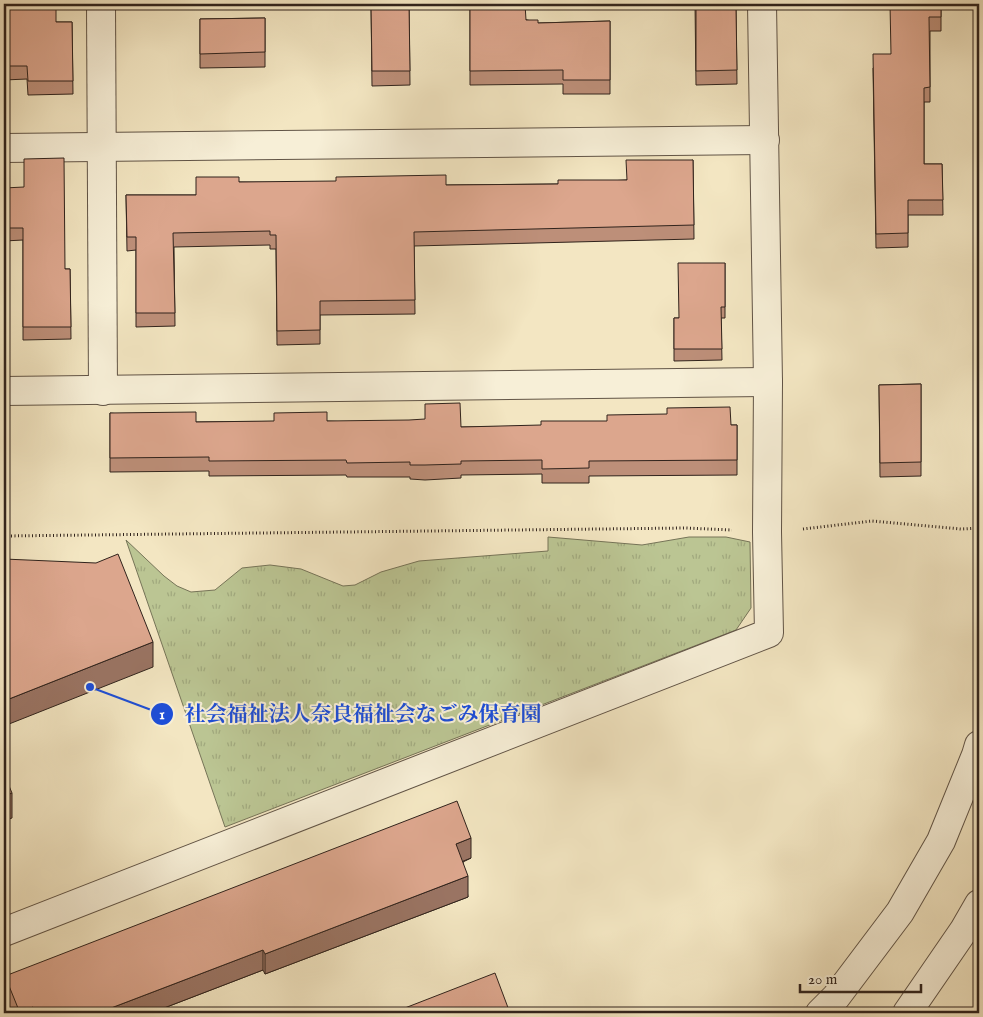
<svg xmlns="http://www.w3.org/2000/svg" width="983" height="1017" viewBox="0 0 983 1017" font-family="'IM FELL English','Noto Serif JP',serif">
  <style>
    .grass { fill: url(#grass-tufts); stroke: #767458 }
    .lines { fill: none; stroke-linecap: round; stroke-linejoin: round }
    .street-casing { stroke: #615446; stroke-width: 30 }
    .path { stroke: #30231c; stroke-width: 3; stroke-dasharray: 1 2.5; stroke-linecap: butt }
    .street { stroke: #f7efd7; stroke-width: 28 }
    .wall { fill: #bd8f79; stroke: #30231c }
    .shaded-wall { fill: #9a7463; stroke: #30231c }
    .building { fill: #dca68d; stroke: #30231c }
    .leader { fill: none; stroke: #1d4ed8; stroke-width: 2 }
    .callout-dot { fill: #1d4ed8; stroke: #f7efd7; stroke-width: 2 }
    .mark-label { font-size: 15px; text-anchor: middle; font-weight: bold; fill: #fff }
    .callout-label { font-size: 21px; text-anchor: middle; font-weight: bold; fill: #1d4ed8; stroke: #f7efd7; stroke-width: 4; stroke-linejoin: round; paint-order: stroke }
  </style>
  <defs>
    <pattern id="grass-tufts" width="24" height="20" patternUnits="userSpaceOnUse" patternTransform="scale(1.25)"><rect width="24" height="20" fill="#bbc593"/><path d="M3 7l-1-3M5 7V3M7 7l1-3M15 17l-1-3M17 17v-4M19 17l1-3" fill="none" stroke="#a1a97e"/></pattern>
  </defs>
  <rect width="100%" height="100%" fill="#f3e6c2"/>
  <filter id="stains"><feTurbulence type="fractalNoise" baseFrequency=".004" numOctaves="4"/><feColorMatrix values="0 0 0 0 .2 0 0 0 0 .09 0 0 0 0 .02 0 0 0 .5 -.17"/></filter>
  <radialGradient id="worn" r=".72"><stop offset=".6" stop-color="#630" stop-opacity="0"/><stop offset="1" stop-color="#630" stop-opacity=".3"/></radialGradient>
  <path class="grass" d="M548 537 642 545 689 537H726L750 542 751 608 736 630 225 827 126 540 164 576 177 586 191 592 215 590 242 568 270 565 301 569 343 586 355 585 381 572 419 561 548 551Z"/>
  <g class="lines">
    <g class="street-casing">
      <g id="street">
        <path d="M101 4 103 391"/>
        <path d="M4 148 765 140"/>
        <path d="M4 391 768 382"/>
        <path d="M4 932 769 633 767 532 768 382 762 4"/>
        <path d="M820 1013 836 997 900 912 941 841 976 755 979 745"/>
        <path d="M907 1013 964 930 979 904"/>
      </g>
    </g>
    <g class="path">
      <path d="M803 529 872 521 961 529 979 528"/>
      <path d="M4 536 685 528 732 530"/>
    </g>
    <use href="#street" class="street"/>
  </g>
  <g class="wall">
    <path d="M4 4 56 22H72L73 94 28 95 27 79 4 80Z"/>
    <path d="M371 4H409L410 85 372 86Z"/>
    <path d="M470 4 538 23 610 21V94H563V84L470 85Z"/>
    <path d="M695 4 728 9H736L737 84 696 85Z"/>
    <path d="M941 4V31H930V102H924V164H942L943 215H908V247L876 248 873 68 891 54Z"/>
    <path d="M265 18V67L200 68V19Z"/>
    <path d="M693 160 694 239 414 246 415 314 320 315V344L277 345 276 249H270V245L174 247 175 326 136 327V250L127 251 126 195H196L239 182 446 185 558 184 626 180Z"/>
    <path d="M4 188 65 269H70L71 339 23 340V240L4 241Z"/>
    <path d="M725 263V318H721L722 360 674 361V318H679Z"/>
    <path d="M921 384V476L880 477 879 385Z"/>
    <path d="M4 411H5L6 492 4 493Z"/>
    <path d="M110 413 196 422 327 421 461 427 737 425V475L589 476V483H542V474L461 475V478L425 480 410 479V477H347L346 475 209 476V471L110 472Z"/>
    <path d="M471 858 463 862 468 897 265 974 263 970 151 1013H12L5 996V976Z"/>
  </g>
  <g class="shaded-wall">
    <path d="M153 642V667L4 726V701Z"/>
    <path d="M12 793V818L4 821V796Z"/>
    <path d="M471 838V858L456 864V844Z"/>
    <path d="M468 876V897L265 974V954Z"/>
    <path d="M263 950V970L151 1013H98Z"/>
    <path d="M33 1007V1013H20Z"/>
  </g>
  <g class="building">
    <path d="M4 4H56V22H72L73 81H28L27 66H4Z"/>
    <path d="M371 4H409L410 71H372Z"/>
    <path d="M470 4H525L526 20H538V23L610 21V80H563V70L470 71Z"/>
    <path d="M696 4H728V9H736L737 70 696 71Z"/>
    <path d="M890 4H941V17H929L930 87 924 88V164H942L943 200H908V233L876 234 873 54H891Z"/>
    <path d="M265 18V52L200 54V19Z"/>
    <path d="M64 158 65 269H70L71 327H23V228H4V188L24 187V159Z"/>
    <path d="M626 160H693L694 225 414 232 415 300 320 301V330L277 331 276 235H270V231L173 233 175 313H136V237H127L126 195H196V177H239V182L336 181V177L446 175V185L558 184V180H627Z"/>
    <path d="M678 263H725V307H721L722 349H674V318H679Z"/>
    <path d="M921 384V462L880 463 879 385Z"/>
    <path d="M460 403 461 427 541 425V421H607V415L667 414V408L730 407 731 425H737V460L589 461V468L542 469V460L461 461V464L425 465H410V462L347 463 346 460 209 461V457L110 458V413L196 412V422L274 421V413L327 412V421L409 420 425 419V404Z"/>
    <path d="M4 411H5L6 478H4Z"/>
    <path d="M118 554 153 642 4 701V559L96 563Z"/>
    <path d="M4 774 12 793 4 796Z"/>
    <path d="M457 801 471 838 456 844 468 876 265 954 263 950 98 1013H36L33 1007 20 1013 5 976Z"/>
    <path d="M495 973 510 1013H392Z"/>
  </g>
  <path class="leader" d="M90 687L162 714"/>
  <g class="callout-dot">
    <circle cx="90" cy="687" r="5"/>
    <circle cx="162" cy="714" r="12"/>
  </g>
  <g class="mark-label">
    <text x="162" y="719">1</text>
  </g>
  <g class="callout-label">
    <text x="363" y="721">社会福祉法人奈良福祉会なごみ保育園</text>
  </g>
  <rect width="983" height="1017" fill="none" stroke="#f3e6c2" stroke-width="20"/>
  <rect x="5" y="5" width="973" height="1007" fill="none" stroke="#30231c" stroke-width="2.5"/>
  <rect x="10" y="10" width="963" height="997" fill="none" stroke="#30231c"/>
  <path d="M800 984v8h121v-8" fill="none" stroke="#30231c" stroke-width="2.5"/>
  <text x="808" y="984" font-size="15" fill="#30231c" stroke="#f7efd7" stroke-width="4" paint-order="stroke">20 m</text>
  <rect width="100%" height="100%" filter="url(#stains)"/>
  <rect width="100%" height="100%" fill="url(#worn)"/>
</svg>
